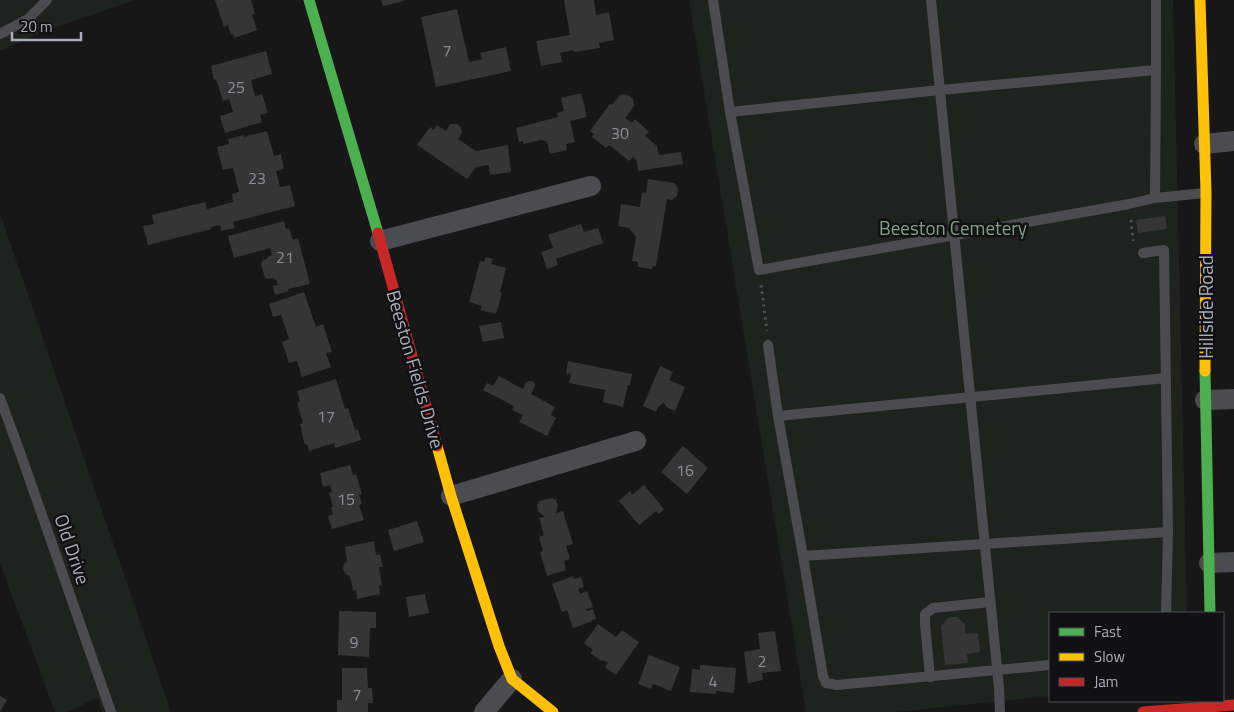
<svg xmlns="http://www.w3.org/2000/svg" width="1234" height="712" viewBox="0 0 1234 712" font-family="'Titillium Web',sans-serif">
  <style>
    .green { fill: #1d241e }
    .building { fill: #353536 }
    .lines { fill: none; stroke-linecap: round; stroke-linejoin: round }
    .path { stroke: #4d4e52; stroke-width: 3; stroke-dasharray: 2.5 4; stroke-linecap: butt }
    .lane { stroke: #4b4c50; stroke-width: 10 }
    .street { stroke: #4b4c50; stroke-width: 20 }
    .fast { stroke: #4caf50; stroke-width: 11 }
    .slow { stroke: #ffc107; stroke-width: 11 }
    .jam { stroke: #c62828; stroke-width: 11 }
    .labels { text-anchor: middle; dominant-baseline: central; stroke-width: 5; stroke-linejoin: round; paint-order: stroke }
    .number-label { font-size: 16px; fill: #8b8f98 }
    .park-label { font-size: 19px; fill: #7fa381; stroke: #111113 }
    .street-label { font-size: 19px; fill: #a8adb8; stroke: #111113 }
  </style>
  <rect width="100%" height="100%" fill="#171717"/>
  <g class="green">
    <path d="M0 0H134L40 33 0 51Z"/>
    <path d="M689 0H1173L1187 613H1050V696L896 712H806Z"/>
    <path d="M0 213 171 712H102L98 698 66 712H55L0 563Z"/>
  </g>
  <g class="building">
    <path d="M215 0H251L255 14 252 15 257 30 235 38 233 34 231 35 228 25 224 27Z"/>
    <path d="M381 0H404V1L383 6Z"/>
    <path d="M564 0H594L596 15 609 12 614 40 599 43 600 48 574 52 573 50 560 53 562 62 541 66 536 41 570 35Z"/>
    <path d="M457 9 469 62 482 59 480 53 506 47 511 71 436 87 421 17Z"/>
    <path d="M266 51 272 74 251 80 255 96 262 94 268 113 260 115 262 122 225 133 220 116 233 112 229 99 223 101 216 79 214 80 211 66Z"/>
    <path d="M581 93 587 117 570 121 575 142 566 144 567 150 550 154 547 142 542 140 523 144V141L519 142 516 128 558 117 557 113 564 111 561 98Z"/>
    <path d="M624 94 630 96 633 99 634 104V106L625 118 632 123 635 119 649 132 645 136 657 146 659 155 681 152 683 164 638 171 637 161 633 157 629 161 609 145 606 148 592 137 594 134 590 131 610 104 612 105 620 95Z"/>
    <path d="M450 124H456L461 127 462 133 458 139 476 151 508 145 511 172 490 175 489 165 476 167 467 179 417 145 430 127 434 130 437 125 446 131Z"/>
    <path d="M267 131 274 156 281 154 284 169 276 171 280 187 290 185 295 206 233 222 235 228 221 231 220 225 211 227 212 229 148 245 143 226 154 224 152 215 205 202 207 209 233 202 232 194 239 192 233 168 223 170 217 147 229 144 228 139 244 135V137Z"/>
    <path d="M648 179 674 183 678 188 677 196 672 200 667 199 656 266H653L652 269 638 267V262L632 261 636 237 629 228 618 226 621 204 640 207 642 192 646 193Z"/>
    <path d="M1165 216 1167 229 1138 233 1136 220Z"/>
    <path d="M284 221 286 229 289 228 293 240 298 238 310 284 288 289 289 291 275 295 273 286 278 285 276 279 274 280V278L269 279 265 278 261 264 263 260 268 258 267 257 272 255 270 248 234 258 228 236Z"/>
    <path d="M581 224 584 232 598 228 603 243 556 259 558 265 547 269 541 252 553 248 548 235Z"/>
    <path d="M486 257 493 259 491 264 506 268 500 292 502 293 496 314 480 310 482 306 469 302 480 261 484 262Z"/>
    <path d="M304 292 316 327 323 324 332 352 326 353 331 367 302 377 297 361 289 363 282 342 289 339 281 315 273 317 269 304Z"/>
    <path d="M501 322 504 338 483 342 479 326Z"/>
    <path d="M568 361 632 374 630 385H628L623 407 603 402 605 390 569 383 571 374 566 373Z"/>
    <path d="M660 366 673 372 669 380 685 387 675 411 666 407 665 404 663 403 658 407 656 412 643 406Z"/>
    <path d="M499 376 523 389 526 382 530 381H533L535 384V386L531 394 555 407 551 415 556 418 547 436 519 422 523 415 512 410 514 406 483 390 487 383 493 386Z"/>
    <path d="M336 379 345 409 348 408 355 430H358L361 440 335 448 334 443 309 451 307 444 305 445 301 431H302L300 424 303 423 297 403 300 401 297 391Z"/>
    <path d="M683 446 708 468 687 494 661 472Z"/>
    <path d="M350 465 353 475 356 474 362 494 359 495 362 504 359 505 364 520 332 529 328 516 333 514 331 507H333L329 493 332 492 330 485 323 487 320 473Z"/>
    <path d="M644 485 664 509 659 514 656 511 639 525 619 501 630 491 632 495Z"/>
    <path d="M552 498 556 500 558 506 556 513 563 511 573 544 566 546 570 559 564 561 566 570 547 576 540 552 543 551 539 537 544 535 539 518 545 517 538 511 537 505 539 501Z"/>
    <path d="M417 521 424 542 394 551 388 530Z"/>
    <path d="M374 541 376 555 380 554 383 567H379L382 585 379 586 380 594 357 599 356 590 353 591 350 576 345 574 343 569 344 564 347 561 345 547Z"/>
    <path d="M573 576 574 579 581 577 584 587 578 589 580 594 587 591 593 607 586 609 587 611 593 609 596 619 592 620 593 621 573 628 567 610 562 612 552 584Z"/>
    <path d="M425 594 429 613 409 617 406 597Z"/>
    <path d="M339 611 376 612V628H370L369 657 338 655Z"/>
    <path d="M952 617H957L965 624V634L978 633 980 652 967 654 968 663 945 665 941 626 947 619Z"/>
    <path d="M598 624 616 637 622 630 639 642 616 675 605 667 608 663 603 660 602 661 590 653 593 650 584 643Z"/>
    <path d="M775 631 781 671 762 673 763 680 748 683 744 652 760 649 758 633Z"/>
    <path d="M649 655 680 667 671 691 653 684 651 689 638 684Z"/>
    <path d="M700 665 736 668 734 693 716 691V694L690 692 692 669 700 670Z"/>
    <path d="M342 668H367L368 688H372L373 703H368V712H337V700H342Z"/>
    <path d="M0 696 7 700 0 712Z"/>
  </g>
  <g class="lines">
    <g class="path">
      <path d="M1131 220 1133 241"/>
      <path d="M761 285 767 331"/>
    </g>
    <g class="lane">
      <path d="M713 0 730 112 759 270 1129 204 1155 198 1156 70V0"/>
      <path d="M931 0 999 688 1000 712"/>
      <path d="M0 34 28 19 47 0"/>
      <path d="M730 112 940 90 1156 70"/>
      <path d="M1155 198 1205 193"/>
      <path d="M1143 253 1164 250 1168 532 1166 613"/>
      <path d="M768 345 778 416 803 556"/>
      <path d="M0 398 21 455 111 712"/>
      <path d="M778 416 1166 378"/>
      <path d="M1050 665 837 685 826 683 823 676 803 556 1168 532"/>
      <path d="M930 677 925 624V614L933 608 990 602"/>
    </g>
    <g class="street">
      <path d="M1204 144 1234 141"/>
      <path d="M380 241 591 186"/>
      <path d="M1205 400 1234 399"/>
      <path d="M451 496 636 441"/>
      <path d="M1209 563 1234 562"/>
      <path d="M484 712 512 679"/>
    </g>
    <g class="fast">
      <path d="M309 0 378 233"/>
      <path d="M1205 371 1210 613"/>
    </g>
    <g class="slow">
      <path d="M1200 0 1206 192 1205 371"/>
      <path d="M437 446 451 496 499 646 512 679 553 712"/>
    </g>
    <g class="jam">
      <path d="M378 233 437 446"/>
      <path d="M1143 712 1234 705"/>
    </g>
  </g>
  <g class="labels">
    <g class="number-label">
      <text x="447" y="50">7</text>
      <text x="236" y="87">25</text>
      <text x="620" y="133">30</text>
      <text x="257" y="178">23</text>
      <text x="285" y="257">21</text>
      <text x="326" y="416">17</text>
      <text x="685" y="470">16</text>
      <text x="346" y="499">15</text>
      <text x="354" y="642">9</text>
      <text x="762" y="661">2</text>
      <text x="713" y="681">4</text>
      <text x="357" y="694">7</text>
    </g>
    <g class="park-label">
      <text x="953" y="227">Beeston Cemetery</text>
    </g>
    <g class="street-label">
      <text transform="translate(1205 307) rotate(-90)">Hillside Road</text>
      <text transform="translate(416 369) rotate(74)">Beeston Fields Drive</text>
      <text transform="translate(73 549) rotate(71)">Old Drive</text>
    </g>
  </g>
  <rect x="1049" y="612" width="175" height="90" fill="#111113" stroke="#4d4f55"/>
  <rect x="1059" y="628" width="25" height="8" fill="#4caf50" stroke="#4d4f55"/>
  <text x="1094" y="637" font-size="15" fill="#a8adb8">Fast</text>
  <rect x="1059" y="653" width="25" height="8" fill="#ffc107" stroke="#4d4f55"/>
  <text x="1094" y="662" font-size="15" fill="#a8adb8">Slow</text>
  <rect x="1059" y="678" width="25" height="8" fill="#c62828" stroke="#4d4f55"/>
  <text x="1094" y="687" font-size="15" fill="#a8adb8">Jam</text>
  <path d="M12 32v8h69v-8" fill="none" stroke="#a8adb8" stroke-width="2.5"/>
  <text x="20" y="32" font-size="15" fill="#a8adb8" stroke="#111113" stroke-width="4" paint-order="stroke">20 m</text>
</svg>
